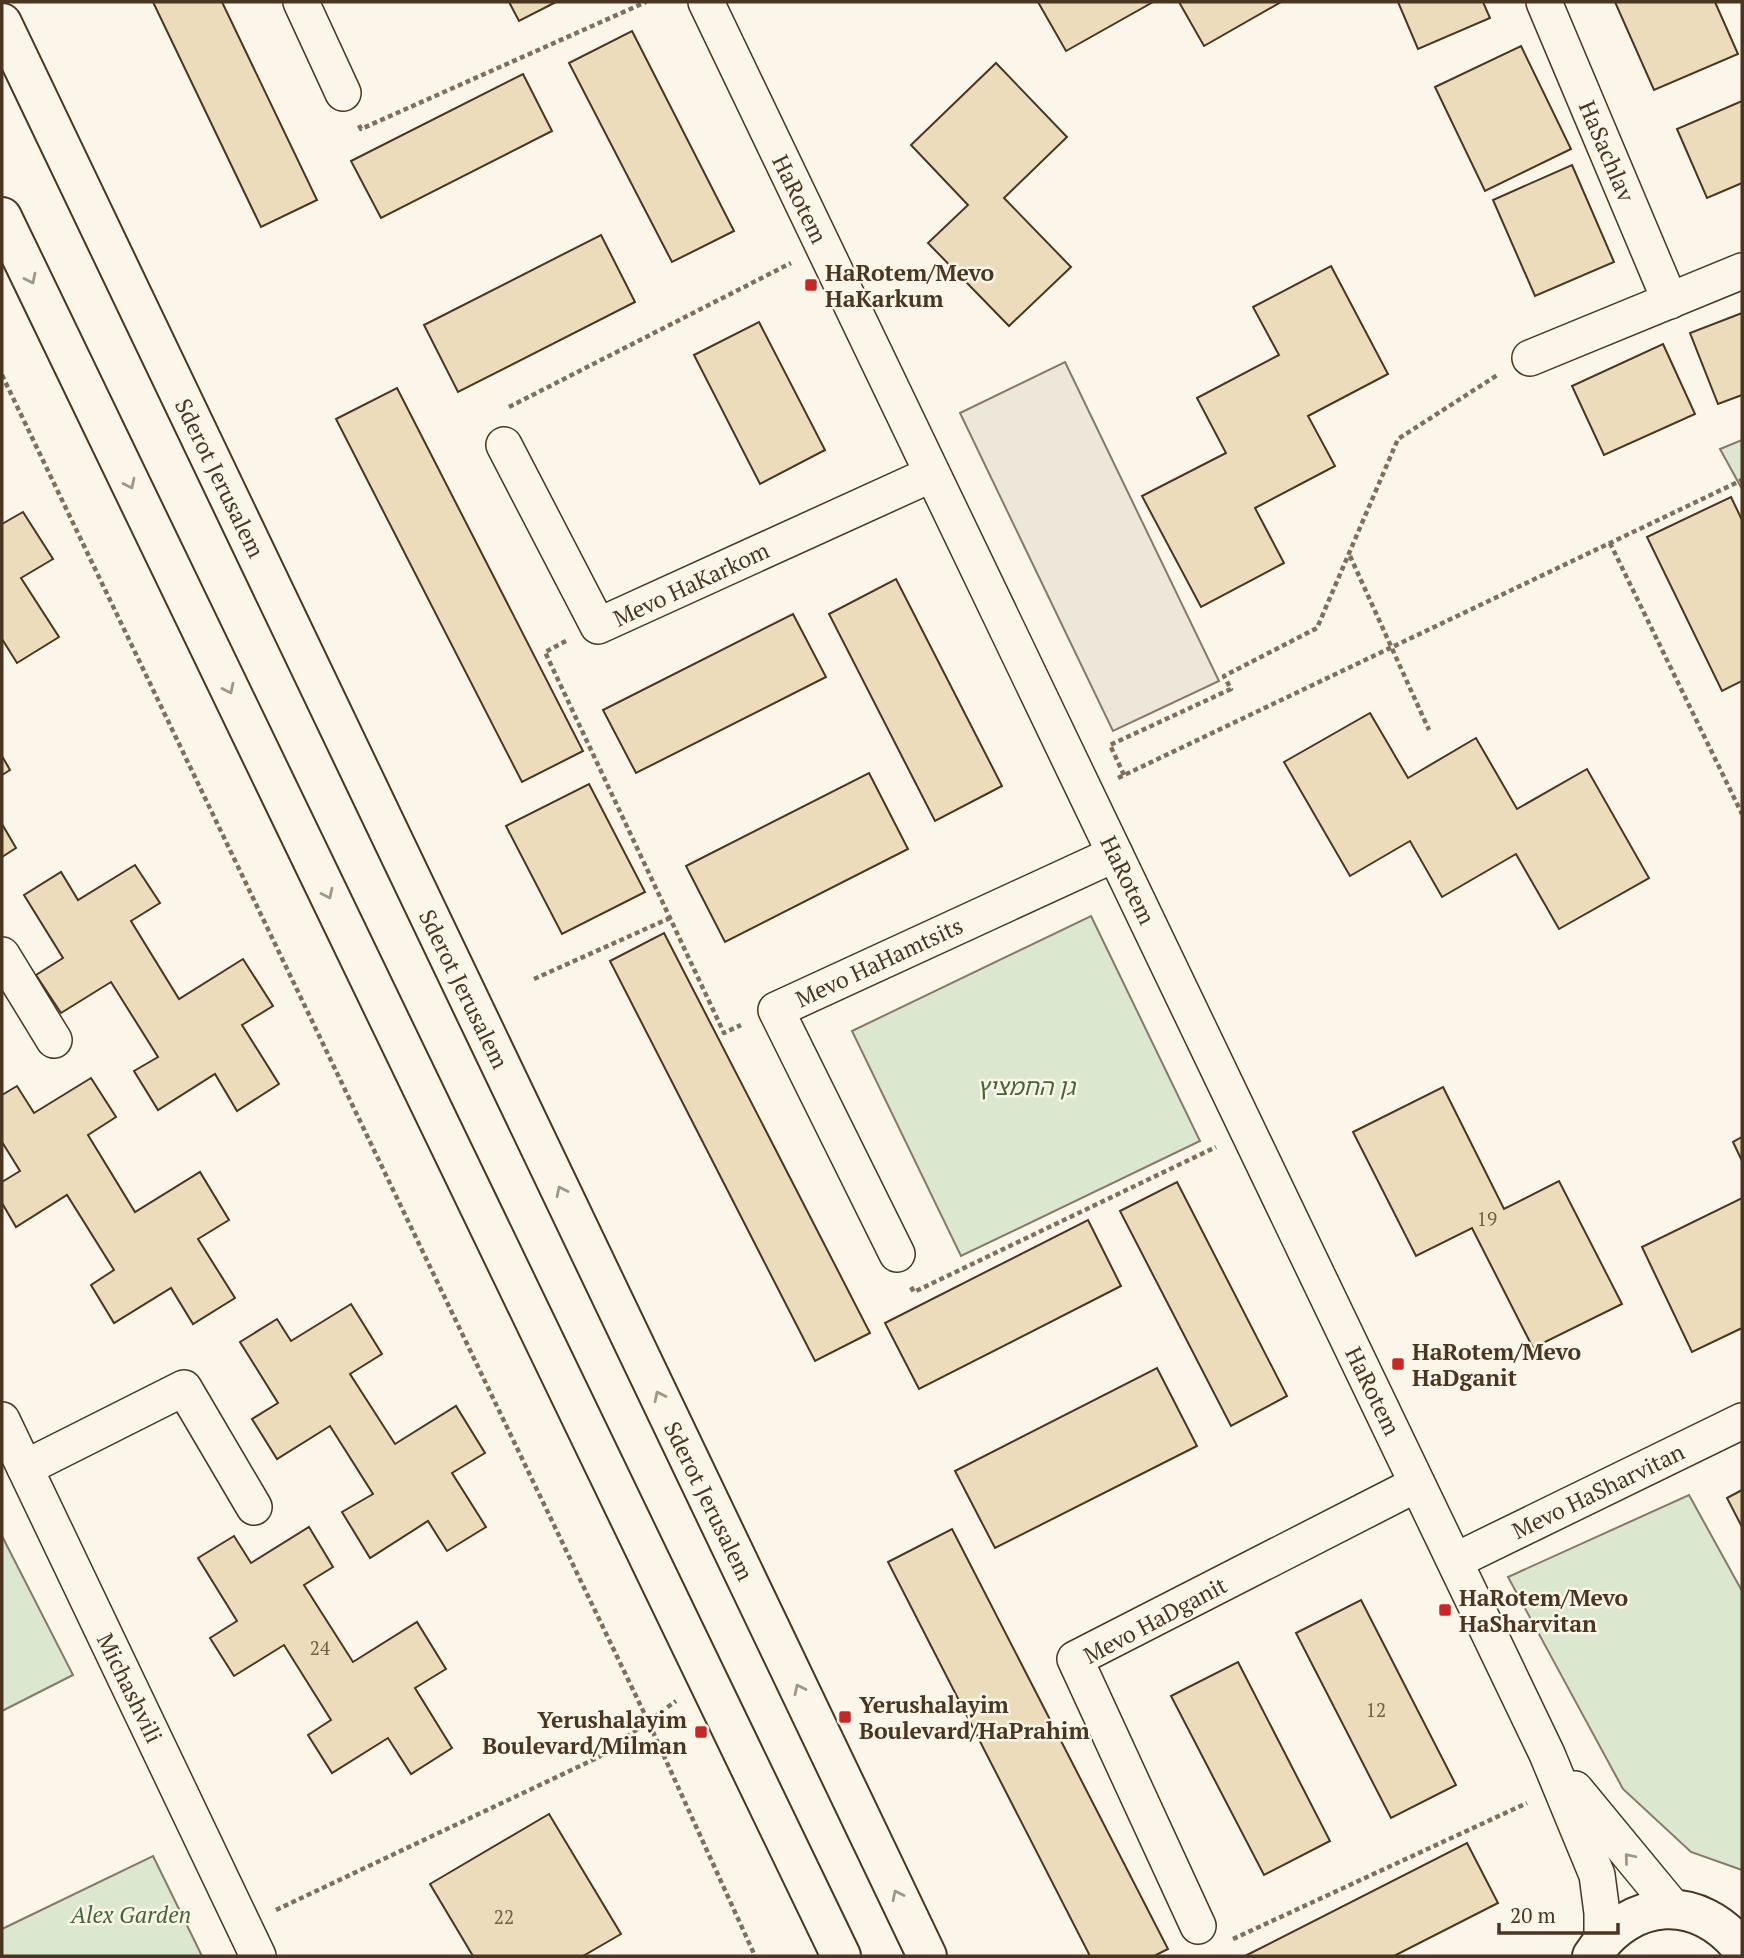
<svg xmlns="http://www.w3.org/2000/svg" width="1744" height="1958" viewBox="0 0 1744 1958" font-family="'PT Serif','Noto Sans Hebrew',serif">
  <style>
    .green { fill: #dce7d0; stroke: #887966; stroke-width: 2 }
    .parking { fill: #ede7d9; stroke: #887966; stroke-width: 2 }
    .building { fill: #ecdcbc; stroke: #4a3520; stroke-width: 2 }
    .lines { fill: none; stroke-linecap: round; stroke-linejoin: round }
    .street-casing { stroke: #4a3520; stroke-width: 38 }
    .secondary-casing { stroke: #4a3520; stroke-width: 42 }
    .path { stroke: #7f6f5c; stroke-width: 4.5; stroke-dasharray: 5 3.5; stroke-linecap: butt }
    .street { stroke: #fbf6e9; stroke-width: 35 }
    .secondary { stroke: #fbf6e9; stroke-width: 38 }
    .oneway { stroke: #a29684 }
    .poi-dot { fill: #c62828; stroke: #fbf6e9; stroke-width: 2.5 }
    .labels { text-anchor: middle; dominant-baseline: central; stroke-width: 5; stroke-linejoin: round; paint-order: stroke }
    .number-label { font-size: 19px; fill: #725f47 }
    .street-label { font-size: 23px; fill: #4a3520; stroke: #fbf6e9 }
    .poi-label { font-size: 23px; font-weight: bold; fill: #4a3520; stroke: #fbf6e9; text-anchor: start }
    .park-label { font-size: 23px; font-style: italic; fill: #436837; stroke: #fbf6e9 }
  </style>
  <rect width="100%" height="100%" fill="#fbf6e9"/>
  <g class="green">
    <path d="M1742 440V489L1720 449Z"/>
    <path d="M1091 916 1200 1141 961 1256 852 1031Z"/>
    <path d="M1689 1495 1742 1591V1870L1691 1852 1623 1789 1508 1577Z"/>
    <path d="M2 1536 73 1675 2 1711Z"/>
    <path d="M153 1856 202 1956H2V1929Z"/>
  </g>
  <path class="parking" d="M1065 362 1219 681 1113 731 960 413Z"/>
  <g class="building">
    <path d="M153 2H222L317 200 261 227Z"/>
    <path d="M509 2H556L519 21Z"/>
    <path d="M1038 2H1153L1066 51Z"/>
    <path d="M1179 2H1281L1204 46Z"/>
    <path d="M1398 2H1483L1490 18 1418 49Z"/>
    <path d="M1615 2H1715L1738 54 1654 90Z"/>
    <path d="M632 31 734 231 672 262 569 63Z"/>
    <path d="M1521 46 1571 149 1485 191 1435 87Z"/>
    <path d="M996 63 1067 137 1004 198 1071 267 1009 326 928 243 968 205 911 145Z"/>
    <path d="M523 74 552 131 381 218 351 161Z"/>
    <path d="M1742 101V183L1707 198 1677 129Z"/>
    <path d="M1572 165 1614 262 1535 296 1493 200Z"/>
    <path d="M601 235 635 302 458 392 424 325Z"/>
    <path d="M1331 266 1388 374 1308 416 1335 466 1255 508 1284 563 1201 607 1142 496 1226 453 1197 398 1279 355 1253 307Z"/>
    <path d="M1742 313V395L1718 404 1690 333Z"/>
    <path d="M759 322 825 450 760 484 694 355Z"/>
    <path d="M1663 344 1695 414 1604 455 1572 386Z"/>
    <path d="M397 388 583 751 522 782 336 419Z"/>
    <path d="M1731 497 1742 520V681L1722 691 1647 537Z"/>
    <path d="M23 512 53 559 21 578 59 637 17 663 2 639V524Z"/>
    <path d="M896 579 1002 786 935 821 829 614Z"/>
    <path d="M793 614 826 677 636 773 603 710Z"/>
    <path d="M1370 713 1408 778 1476 738 1517 809 1587 769 1649 878 1559 929 1516 854 1442 897 1410 841 1350 876 1284 762Z"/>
    <path d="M2 756 10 770 2 775Z"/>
    <path d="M869 773 908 849 725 942 686 866Z"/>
    <path d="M589 784 645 892 562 934 506 826Z"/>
    <path d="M2 824 16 848 2 857Z"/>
    <path d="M135 865 160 903 131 921 179 999 243 959 273 1006 242 1025 279 1084 237 1111 215 1074 158 1110 134 1071 158 1057 111 982 61 1013 36 975 63 958 24 895 61 872 78 900Z"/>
    <path d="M664 933 870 1333 815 1361 610 961Z"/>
    <path d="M91 1078 116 1117 88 1135 135 1212 200 1172 229 1220 198 1239 235 1298 193 1324 171 1288 114 1323 91 1285 114 1270 67 1195 16 1227 2 1203V1182L20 1171 2 1142V1095L17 1086 34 1113Z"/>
    <path d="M1443 1087 1504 1209 1559 1181 1622 1304 1533 1348 1472 1228 1416 1256 1353 1132Z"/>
    <path d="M1742 1137V1161L1733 1142Z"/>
    <path d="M1177 1182 1287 1396 1231 1426 1120 1211Z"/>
    <path d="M1742 1198V1328L1692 1352 1642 1247Z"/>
    <path d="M1088 1220 1121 1286 919 1389 885 1323Z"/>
    <path d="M351 1304 382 1354 350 1374 395 1444 456 1406 485 1453 452 1473 486 1527 447 1551 428 1521 370 1558 342 1512 373 1494 330 1426 277 1459 252 1419 278 1403 240 1342 277 1319 291 1341Z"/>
    <path d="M1157 1368 1197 1446 995 1548 955 1471Z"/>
    <path d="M1742 1490V1527L1727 1498Z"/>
    <path d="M309 1527 333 1567 304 1585 353 1662 417 1622 446 1669 415 1688 452 1748 411 1774 388 1738 332 1773 308 1735 331 1720 284 1645 234 1676 210 1638 237 1621 198 1558 234 1536 251 1563Z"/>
    <path d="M952 1529 1168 1949 1154 1956H1090L888 1562Z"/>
    <path d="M1361 1600 1456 1785 1391 1818 1296 1633Z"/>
    <path d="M1238 1662 1330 1841 1264 1875 1171 1696Z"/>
    <path d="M549 1814 621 1934 583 1956H473L430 1884Z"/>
    <path d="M1467 1843 1498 1903 1394 1956H1245Z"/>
  </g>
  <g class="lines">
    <g class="street-casing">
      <g id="street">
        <path d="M301 2 343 93"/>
        <path d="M706 2 1547 1754 1597 1875 1602 1913V1941"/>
        <path d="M1544 2 1670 301"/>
        <path d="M1530 358 1742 271"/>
        <path d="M504 445 598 626 932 474"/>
        <path d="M2 955 54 1040"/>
        <path d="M897 1254 776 1010 1115 854"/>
        <path d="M2 1420 258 1956"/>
        <path d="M25 1468 184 1388 254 1507"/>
        <path d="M1455 1561 1742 1421"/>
        <path d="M1575 1789 1674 1909"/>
        <path d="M1198 1926 1075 1659 1417 1484"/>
      </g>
    </g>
    <g class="secondary-casing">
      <g id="secondary">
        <path d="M2 23 927 1956"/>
        <path d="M2 217 841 1956"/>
        <path d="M1592 1956C1630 1897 1699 1893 1742 1949"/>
      </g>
    </g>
    <g class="path">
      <path d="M359 125 361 129 646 2"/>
      <path d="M2 375 648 1721 755 1956"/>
      <path d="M509 407 791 263"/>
      <path d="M1610 543 1742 814"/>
      <path d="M1350 556 1429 730"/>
      <path d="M566 641 545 652 724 1033 741 1025"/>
      <path d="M1124 775 1110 745 1231 689 1224 676 1317 628 1398 439 1499 374"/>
      <path d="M1118 778 1742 480"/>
      <path d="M534 979 670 918"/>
      <path d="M911 1287 914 1292 1216 1147"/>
      <path d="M276 1910 599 1757 676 1701"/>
      <path d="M1233 1939 1527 1803"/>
    </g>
    <use href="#street" class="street"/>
    <use href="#secondary" class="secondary"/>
  </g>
  <defs><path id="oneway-chevron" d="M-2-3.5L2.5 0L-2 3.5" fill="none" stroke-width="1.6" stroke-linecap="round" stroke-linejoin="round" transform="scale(1.75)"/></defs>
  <g class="oneway">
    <use href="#oneway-chevron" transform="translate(31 279) rotate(64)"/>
    <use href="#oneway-chevron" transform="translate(130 484) rotate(64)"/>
    <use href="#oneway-chevron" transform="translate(229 689) rotate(64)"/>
    <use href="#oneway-chevron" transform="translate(328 894) rotate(64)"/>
    <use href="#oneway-chevron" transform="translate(561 1191) rotate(-116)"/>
    <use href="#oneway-chevron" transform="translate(659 1396) rotate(-116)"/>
    <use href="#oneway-chevron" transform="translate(799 1689) rotate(-116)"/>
    <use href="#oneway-chevron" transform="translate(1629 1858) rotate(-130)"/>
    <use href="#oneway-chevron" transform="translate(897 1895) rotate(-116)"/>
  </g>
  <g class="poi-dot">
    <rect x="804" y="278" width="14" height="14" rx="3.5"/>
    <rect x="1391" y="1357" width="14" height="14" rx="3.5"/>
    <rect x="1438" y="1603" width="14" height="14" rx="3.5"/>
    <rect x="838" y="1710" width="14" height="14" rx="3.5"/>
    <rect x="694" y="1725" width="14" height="14" rx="3.5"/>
  </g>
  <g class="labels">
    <g class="number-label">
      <text x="1487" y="1218">19</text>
      <text x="320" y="1647">24</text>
      <text x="1376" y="1709">12</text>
      <text x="504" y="1916">22</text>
    </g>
    <g class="street-label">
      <text transform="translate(1607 151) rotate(67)">HaSachlav</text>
      <text transform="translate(800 199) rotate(64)">HaRotem</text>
      <text transform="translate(220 478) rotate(64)">Sderot Jerusalem</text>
      <text transform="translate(691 584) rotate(-25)">Mevo HaKarkom</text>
      <text transform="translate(1128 880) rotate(64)">HaRotem</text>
      <text transform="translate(879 962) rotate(-25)">Mevo HaHamtsits</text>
      <text transform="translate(464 989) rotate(64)">Sderot Jerusalem</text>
      <text transform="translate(1373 1391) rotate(64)">HaRotem</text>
      <text transform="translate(1598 1491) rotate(-26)">Mevo HaSharvitan</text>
      <text transform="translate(709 1501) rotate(64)">Sderot Jerusalem</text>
      <text transform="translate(1155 1620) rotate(-28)">Mevo HaDganit</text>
      <text transform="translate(130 1688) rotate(64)">Michashvili</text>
    </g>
    <g class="poi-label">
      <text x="825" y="272">HaRotem/Mevo<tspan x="825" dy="26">HaKarkum</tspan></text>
      <text x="1412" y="1351">HaRotem/Mevo<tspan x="1412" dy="26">HaDganit</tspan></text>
      <text x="1459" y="1597">HaRotem/Mevo<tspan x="1459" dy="26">HaSharvitan</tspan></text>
      <text x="859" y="1704">Yerushalayim<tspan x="859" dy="26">Boulevard/HaPrahim</tspan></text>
      <text x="687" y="1719" text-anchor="end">Yerushalayim<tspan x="687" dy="26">Boulevard/Milman</tspan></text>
    </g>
    <g class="park-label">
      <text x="1026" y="1086">גן החמציץ</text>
      <text x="131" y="1914">Alex Garden</text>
    </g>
  </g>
  <rect width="1744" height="1958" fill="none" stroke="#4a3520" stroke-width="7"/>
  <path d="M1499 1923v10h119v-10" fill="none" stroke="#4a3520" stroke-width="3.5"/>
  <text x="1510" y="1923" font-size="21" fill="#4a3520" stroke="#fbf6e9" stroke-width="5" paint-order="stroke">20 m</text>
</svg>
